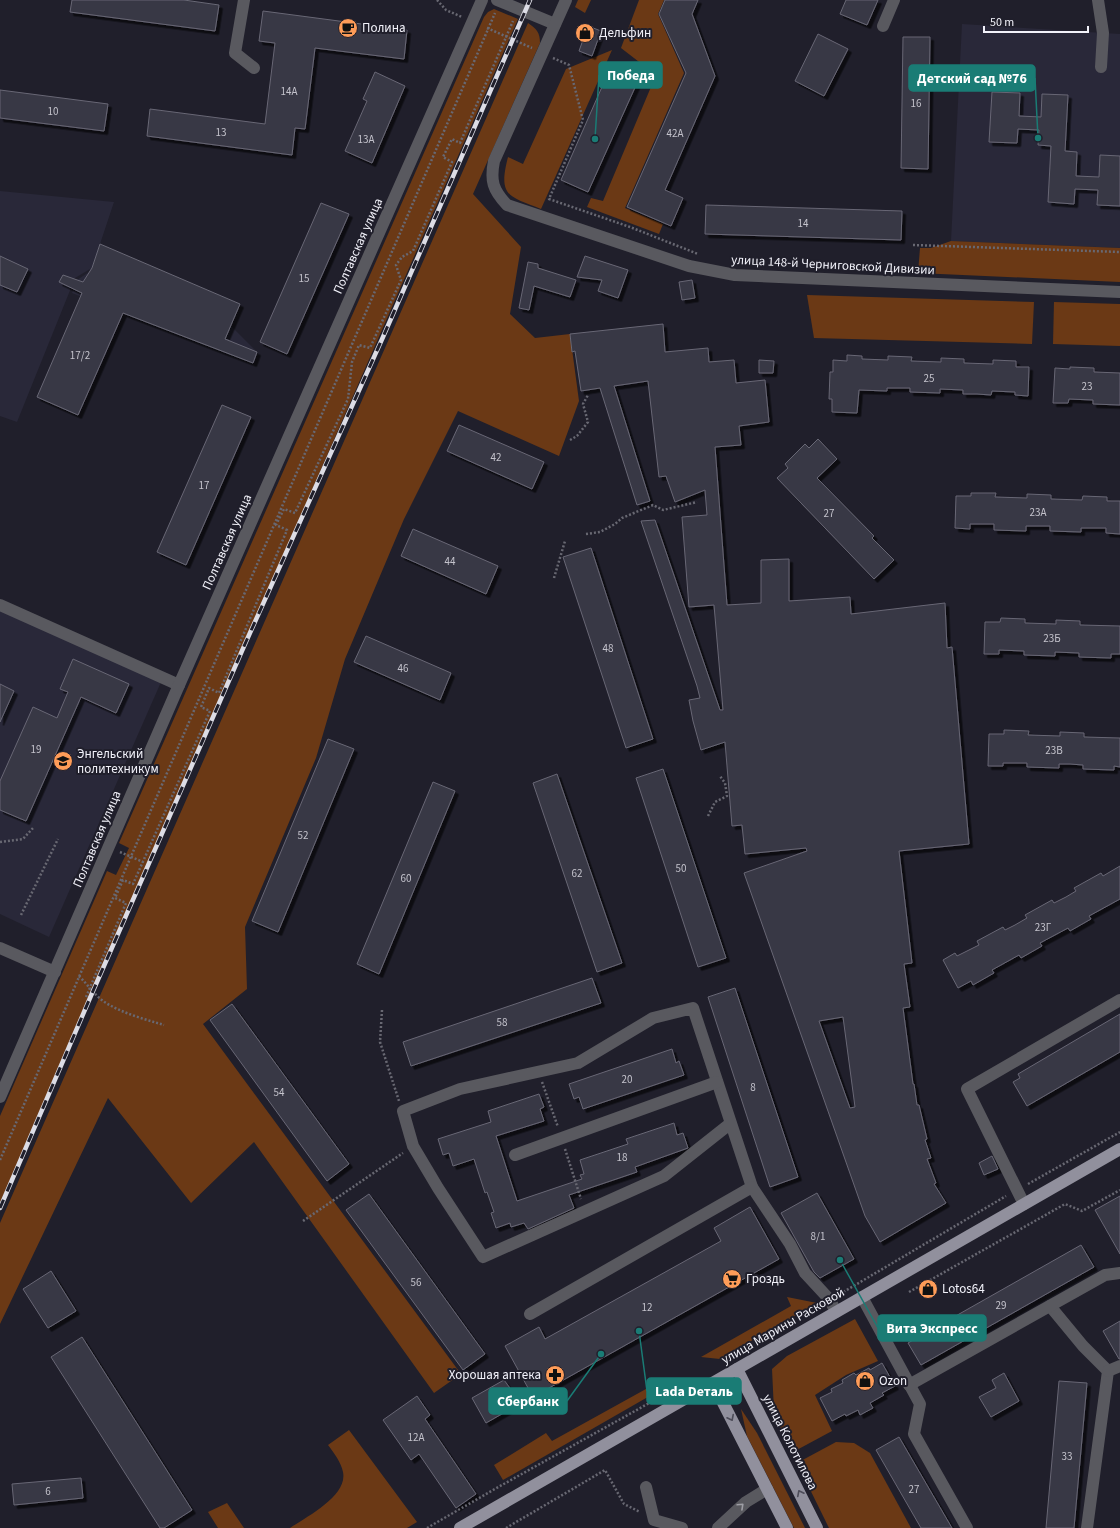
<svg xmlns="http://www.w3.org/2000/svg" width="1120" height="1528" viewBox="0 0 1120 1528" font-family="'Source Sans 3',sans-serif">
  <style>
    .built { fill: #292839 }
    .green { fill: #6b3915 }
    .building { fill: #383744; stroke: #686775; fill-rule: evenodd; filter: url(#shadow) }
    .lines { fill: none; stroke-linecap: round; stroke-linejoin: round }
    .path { stroke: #686872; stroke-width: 2.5; stroke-dasharray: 2 2; stroke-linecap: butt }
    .minor { stroke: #59595f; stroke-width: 12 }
    .major { stroke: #91909d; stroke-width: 12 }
    .rail-casing { stroke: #dcdce5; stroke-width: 4.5 }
    .rail { stroke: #201f2b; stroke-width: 3; stroke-dasharray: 9; stroke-linecap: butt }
    .oneway { stroke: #4d4c59 }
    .oneway2 { stroke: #9e9ea5 }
    .labels { text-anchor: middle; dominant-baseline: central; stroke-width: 4; stroke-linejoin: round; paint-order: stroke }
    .number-label { font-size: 11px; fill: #c4c3cc }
    .poi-label { font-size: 13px; fill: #f2f2fa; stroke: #201f2b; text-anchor: start }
    .street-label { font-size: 13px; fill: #f2f2fa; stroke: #201f2b }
    .leader { fill: none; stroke: #1a7c75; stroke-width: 1.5 }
    .callout-dot { fill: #1a7c75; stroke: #201f2b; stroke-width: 1.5 }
    .callout { fill: #1a7c75; stroke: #1a7c75; stroke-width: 1.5 }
    .callout-label { font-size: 14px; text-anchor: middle; font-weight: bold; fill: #fff }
  </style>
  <defs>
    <filter id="shadow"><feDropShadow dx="3.5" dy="3.5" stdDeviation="0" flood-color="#0009"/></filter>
  </defs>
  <rect width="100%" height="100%" fill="#201f2b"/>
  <g class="built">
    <path d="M962 24 1120 34V248L951 241Z"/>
    <path d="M0 191 114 202 100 244 240 304 231 326 257 352 253 363 72 293 77 280 89 272 90 269 75 278 17 422 0 416Z"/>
    <path d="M0 608 161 682 49 937 0 914Z"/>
  </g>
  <g class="green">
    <path d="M578 0H591L585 13 575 7Z"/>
    <path d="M639 0H664L658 14 684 73 625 208 663 224 659 234 587 207 591 198 603 201 656 75 621 48Z"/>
    <path d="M494 9 518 19 0 1203V1116L107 871 116 875 129 848 119 843 484 17 488 12Z"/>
    <path d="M528 23C537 29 540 33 540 43L473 194 521 247 510 314 535 338 570 334 579 401 559 456 458 411 404 519 345 659 316 758 245 927 247 989 203 1024 461 1374 434 1393 254 1142 191 1203 108 1098 0 1324V1223Z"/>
    <path d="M612 50 541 209C508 196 498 196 508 157L523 164 566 69Z"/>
    <path d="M951 241 1120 248V282L918 273 920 248H931Z"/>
    <path d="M807 295 1034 302 1032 344 814 338Z"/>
    <path d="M1054 302 1120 304V346L1053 344Z"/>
    <path d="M787 1297 817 1303 720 1359 701 1357 791 1306Z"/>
    <path d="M855 1319 878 1361 846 1375 815 1395 832 1431 793 1452 779 1425 774 1411 772 1369 787 1356Z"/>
    <path d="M664 1379 667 1386 503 1480 494 1465 546 1433 552 1441Z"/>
    <path d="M741 1409 757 1433 805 1528H794L747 1436Z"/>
    <path d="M349 1430 417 1522 407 1528H290C306 1517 348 1496 343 1472 341 1462 334 1453 328 1445Z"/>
    <path d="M836 1442 854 1443 870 1453 911 1528H829L797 1463Z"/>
    <path d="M227 1503 244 1528H218L208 1512Z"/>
  </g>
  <g class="building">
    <path d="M72 0H184L219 5 215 31 70 12Z"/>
    <path d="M665 0H698L692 14 715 76 665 190 683 198 671 226 627 207 686 73 659 14Z"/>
    <path d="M846 0H878L867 25 840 14Z"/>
    <path d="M263 11 407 30 404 59 315 48 305 129 295 128 292 155 147 136 150 109 265 124 275 43 259 41Z"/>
    <path d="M588 26 601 31 592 56 579 51Z"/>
    <path d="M818 34 848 49 824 96 795 81Z"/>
    <path d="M903 37H930L928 169 901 168Z"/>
    <path d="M609 71 637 83 588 192 561 180Z"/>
    <path d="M375 72 405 86 372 163 345 151 367 101 363 99Z"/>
    <path d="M0 90 108 104 104 131 0 118Z"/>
    <path d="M992 92 1020 93 1019 116 1041 117 1042 94 1068 95 1065 151 1077 152 1076 176 1099 177 1100 155 1120 156V206L1097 205 1098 190 1075 189 1074 204 1048 202 1051 146 1038 145 1039 130 1018 129 1017 143 989 142Z"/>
    <path d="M321 203 349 214 287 354 260 342Z"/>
    <path d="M706 205 902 211 901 240 705 234Z"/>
    <path d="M100 244 240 304 225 339 257 352 253 363 123 313 78 415 37 397 82 293 59 282 63 275 83 282 92 268Z"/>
    <path d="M0 256 28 269 17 292 0 285Z"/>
    <path d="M585 256 628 270 618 298 598 291 602 280 577 277Z"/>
    <path d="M528 262 538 264V268L576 280 570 297 534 286 529 310 519 308Z"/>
    <path d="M692 280 695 298 682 300 679 282Z"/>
    <path d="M663 324 665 352 708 348 709 362 734 360 736 383 765 380 769 422 739 426 741 445 715 447 727 605 761 603V560L789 559V601L850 597 851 614 945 603 947 648 952 647 969 844 899 851 912 963 904 964 910 1007 903 1008 913 1084H914L917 1105H919L927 1139 925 1140 931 1158 927 1159 936 1183 934 1184 946 1203 880 1242 865 1216 744 873 807 851 806 848 745 854 742 825 732 826 725 742 701 750 693 721 689 700 700 698 697 686 641 521 655 520 720 710H723L714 605 689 607 682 517 707 515 705 490 675 502 666 476 659 477 648 381 614 386 650 501 637 505 600 388 581 391 575 351 572 352 570 334ZM843 1017 855 1107 850 1108 819 1021Z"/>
    <path d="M847 355 862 356V359L888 360V356L912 357 911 361 941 362V358L964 359V363L993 364V360L1016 361V367H1029L1028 396 1015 395V392L992 391 991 395 977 394H963V390L940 389V393L910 392V388H887V391L859 390 857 413 832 412V399H829L830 372H833V360L847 361Z"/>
    <path d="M759 360 774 361 773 373H759Z"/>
    <path d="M1070 367 1094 368V372L1120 373V405L1093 404V400L1069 399 1068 403H1053L1055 368 1070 369Z"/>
    <path d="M222 405 251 417 186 565 157 552Z"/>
    <path d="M459 425 544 462 532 489 447 451Z"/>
    <path d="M818 439 837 459 817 478 874 536 872 538 894 560 874 579 777 478 788 468 785 464 805 444 809 448Z"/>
    <path d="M971 493H996L995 497 1027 498V494L1051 495V499L1082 500 1083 496 1107 497V501H1120V534L1106 533V528H1081V532L1050 531V526H1026V531L994 530V524H970V529L955 528 956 496H971Z"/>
    <path d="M413 529 498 566 486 594 401 556Z"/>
    <path d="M591 548 653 739 626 748 563 557Z"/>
    <path d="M1001 618 1025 619V623L1056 624V620L1080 621V625L1120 626V654H1111V658L1079 657V653L1055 652V656L1024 655V651L999 650V654H984L985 622H1000Z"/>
    <path d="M366 636 451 673 440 700 354 662Z"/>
    <path d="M73 659 129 684 116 713 81 697 26 821 0 810V781L33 707 57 718 68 692 60 689Z"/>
    <path d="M0 684 14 691 0 722Z"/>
    <path d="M1004 730 1029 731 1028 735 1060 736V732L1084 733V737L1120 738V767L1114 766V770L1083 769V765L1070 764H1059V768L1027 767V763H1003V766H988L989 734H1004Z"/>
    <path d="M328 739 354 749 278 932 252 921Z"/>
    <path d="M663 769 726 958 698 967 636 778Z"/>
    <path d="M557 774 622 963 597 972 533 783Z"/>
    <path d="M433 782 455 791 379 974 357 964Z"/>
    <path d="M1120 866V899L1089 916 1091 919 1070 931 1068 928 1040 943 1042 946 1021 958 1019 955 992 970 994 973 973 985 971 981 958 988 943 960 955 953 957 956 979 945 977 941 1003 927 1005 930 1015 925 1027 918 1025 915 1052 900 1054 903 1066 897 1076 891 1074 888 1101 873 1103 876Z"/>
    <path d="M592 978 601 1003 411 1066 403 1042Z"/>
    <path d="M735 988 798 1177 770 1187 708 997Z"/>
    <path d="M232 1004 349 1164 327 1181 210 1020Z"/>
    <path d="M1120 1014V1052L1027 1106 1013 1082 1020 1078 1018 1074Z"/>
    <path d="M672 1049 676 1063 679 1061 684 1075 583 1109 579 1097 574 1099 569 1084Z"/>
    <path d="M539 1094 544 1107 540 1109 544 1121 496 1136 517 1201 582 1179 580 1175 584 1174 580 1160 628 1144 626 1139 674 1123 677 1135 683 1133 688 1148 635 1167 637 1172 569 1195 574 1208 528 1229 524 1223 511 1227 510 1223 496 1228 491 1213 494 1212 487 1192 485 1193 474 1159 453 1166 449 1153 443 1155 438 1139 491 1122 488 1111Z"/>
    <path d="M992 1156 998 1169 984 1175 979 1163Z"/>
    <path d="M817 1193 854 1259 820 1278 814 1272 781 1213Z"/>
    <path d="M369 1194 485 1354 463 1370 346 1210Z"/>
    <path d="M1120 1196V1254L1095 1210Z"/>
    <path d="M750 1207 779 1259 533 1397 505 1346 539 1327 545 1339 721 1241 714 1228Z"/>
    <path d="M1081 1245 1094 1267 921 1365 908 1343Z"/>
    <path d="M51 1271 76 1311 48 1328 23 1289Z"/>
    <path d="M1120 1321V1359H1119L1103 1331Z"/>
    <path d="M82 1337 192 1510 164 1528H160L51 1357Z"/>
    <path d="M882 1363 895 1386 882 1393 884 1395 870 1403 873 1408 860 1415 858 1410 846 1416 845 1414 832 1421 820 1398 832 1392 831 1389 843 1383 842 1380 854 1373 856 1375 869 1368 870 1370Z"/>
    <path d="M1004 1373 1019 1401 991 1417 979 1397 996 1388 992 1380Z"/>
    <path d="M504 1380 521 1403 486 1423 472 1398Z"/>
    <path d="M1059 1381 1087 1383 1074 1528H1046Z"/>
    <path d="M417 1396 430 1415 425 1419 476 1494 456 1508 419 1454 411 1460 383 1420Z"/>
    <path d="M899 1437 952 1528H921L876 1450Z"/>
    <path d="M81 1478 83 1498 14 1505 12 1484Z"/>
  </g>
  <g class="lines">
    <g class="path">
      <path d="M437 0 446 10 462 17"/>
      <path d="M487 28 532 48"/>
      <path d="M553 58 569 65 583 120 549 199 630 227 698 254"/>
      <path d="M913 245 1120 252"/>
      <path d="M570 440 577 436 588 422 583 404 588 395"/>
      <path d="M586 534 600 532 615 524 622 518 653 505 663 510 697 502"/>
      <path d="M554 578 565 541"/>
      <path d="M708 816 715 802 727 796 725 783 720 776"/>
      <path d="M0 842 23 839 33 828"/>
      <path d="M120 852 143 862"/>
      <path d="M21 915 58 839"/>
      <path d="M79 976C87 984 94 994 103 1001 121 1013 144 1019 164 1025"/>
      <path d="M86 997 126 903 115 898 123 880 133 884 210 711 201 707 209 688 219 693 287 530 276 525 284 509 295 513 348 399 352 362 359 345 370 348 401 280 396 265 402 257 413 251 452 162 443 157 452 139 460 143 513 21"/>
      <path d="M382 1010 380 1042 399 1101"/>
      <path d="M542 1082 558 1127"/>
      <path d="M565 1149 581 1199"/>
      <path d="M0 1160 495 13"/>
      <path d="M1028 1184 1120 1132"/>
      <path d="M303 1221 403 1153"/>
      <path d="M909 1292 1065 1204 1082 1211 1120 1190"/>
      <path d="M840 1294 1006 1196"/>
      <path d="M427 1528 493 1490 669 1392"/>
      <path d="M506 1528 605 1470 624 1504 640 1512"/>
    </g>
    <g class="minor">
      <path d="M244 0 235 53 254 68"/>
      <path d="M497 0 555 24"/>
      <path d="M566 0 494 161C490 181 493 190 507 205L689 266 735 275 1120 292"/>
      <path d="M1098 0 1103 33 1101 67"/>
      <path d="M883 26 894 0"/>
      <path d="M0 605 179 685"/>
      <path d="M0 948 55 972"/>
      <path d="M0 1097 179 685 482 0"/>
      <path d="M731 1123 664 1176 483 1257 438 1188 413 1146 403 1111 460 1089 578 1063 653 1018 693 1008 752 1187 790 1244 805 1273 830 1300 836 1312"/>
      <path d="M515 1155 717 1082"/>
      <path d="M1024 1204 967 1089 1120 1000"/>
      <path d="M862 1297 920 1404 914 1434 967 1528"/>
      <path d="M1050 1306 1083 1346 1108 1371 1087 1528"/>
      <path d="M530 1314 752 1187"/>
      <path d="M1108 1371 1120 1366"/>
      <path d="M909 1385 1105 1275 1120 1273"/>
      <path d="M646 1487 654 1520 682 1528"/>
      <path d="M718 1528 746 1502 767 1489"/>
    </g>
    <g class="major">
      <path d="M737 1369 817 1528"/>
      <path d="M713 1383 787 1528"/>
      <path d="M460 1528 1120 1149"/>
    </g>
    <g class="rail-casing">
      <path id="rail" d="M0 1208 93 991 245 644 383 337 530 0"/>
    </g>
    <use href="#rail" class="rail"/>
  </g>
  <defs><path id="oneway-chevron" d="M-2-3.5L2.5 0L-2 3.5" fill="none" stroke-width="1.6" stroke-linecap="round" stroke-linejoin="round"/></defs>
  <g class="oneway">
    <use href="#oneway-chevron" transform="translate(731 1418) rotate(63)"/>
    <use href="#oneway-chevron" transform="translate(800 1493) rotate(-117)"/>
  </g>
  <use class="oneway2" href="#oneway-chevron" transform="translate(741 1506) rotate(-43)"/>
  <defs>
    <g id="cafe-disc" transform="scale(1)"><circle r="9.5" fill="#fe9c58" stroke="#201f2b"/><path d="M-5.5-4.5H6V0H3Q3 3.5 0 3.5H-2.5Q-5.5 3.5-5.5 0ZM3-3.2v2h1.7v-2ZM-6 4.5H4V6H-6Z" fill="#111"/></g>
    <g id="shop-disc" transform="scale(1)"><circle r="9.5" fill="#fe9c58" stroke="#201f2b"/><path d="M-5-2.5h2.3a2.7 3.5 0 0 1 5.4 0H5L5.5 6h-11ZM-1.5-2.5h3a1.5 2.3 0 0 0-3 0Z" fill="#111"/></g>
    <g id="university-disc" transform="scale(1)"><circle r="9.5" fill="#fe9c58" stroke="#201f2b"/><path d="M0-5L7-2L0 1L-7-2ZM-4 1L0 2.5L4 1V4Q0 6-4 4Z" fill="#111"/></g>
    <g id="supermarket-disc" transform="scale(1)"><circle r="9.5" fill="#fe9c58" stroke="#201f2b"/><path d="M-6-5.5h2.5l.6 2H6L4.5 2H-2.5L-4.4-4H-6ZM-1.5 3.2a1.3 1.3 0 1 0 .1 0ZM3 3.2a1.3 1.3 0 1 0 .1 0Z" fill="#111"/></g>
    <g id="pharmacy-disc" transform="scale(1)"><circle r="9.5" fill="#fe9c58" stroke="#201f2b"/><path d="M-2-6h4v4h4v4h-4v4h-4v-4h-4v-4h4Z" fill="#111"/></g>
  </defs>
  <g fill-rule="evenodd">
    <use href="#cafe-disc" x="348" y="28"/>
    <use href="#shop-disc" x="585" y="33"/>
    <use href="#university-disc" x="63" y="761"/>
    <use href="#supermarket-disc" x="732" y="1279"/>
    <use href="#shop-disc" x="928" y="1289"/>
    <use href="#pharmacy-disc" x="555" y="1375"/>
    <use href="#shop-disc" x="865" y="1381"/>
  </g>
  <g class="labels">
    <g class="number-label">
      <text x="289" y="91">14А</text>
      <text x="916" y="103">16</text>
      <text x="53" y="111">10</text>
      <text x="221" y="132">13</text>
      <text x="675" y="133">42А</text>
      <text x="366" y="139">13А</text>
      <text x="803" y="223">14</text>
      <text x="304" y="278">15</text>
      <text x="80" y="355">17/2</text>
      <text x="929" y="378">25</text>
      <text x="1087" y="386">23</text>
      <text x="496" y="457">42</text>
      <text x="204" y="485">17</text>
      <text x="1038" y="512">23А</text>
      <text x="829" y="513">27</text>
      <text x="450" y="561">44</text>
      <text x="1052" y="638">23Б</text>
      <text x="608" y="648">48</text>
      <text x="403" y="668">46</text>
      <text x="36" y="749">19</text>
      <text x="1054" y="750">23В</text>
      <text x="303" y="835">52</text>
      <text x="681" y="868">50</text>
      <text x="577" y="873">62</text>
      <text x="406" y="878">60</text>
      <text x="1043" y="927">23Г</text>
      <text x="502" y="1022">58</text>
      <text x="627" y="1079">20</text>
      <text x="753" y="1087">8</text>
      <text x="279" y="1092">54</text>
      <text x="622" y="1157">18</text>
      <text x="818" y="1236">8/1</text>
      <text x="416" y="1282">56</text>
      <text x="1001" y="1305">29</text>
      <text x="647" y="1307">12</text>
      <text x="416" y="1437">12А</text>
      <text x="1067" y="1456">33</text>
      <text x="914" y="1489">27</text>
      <text x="48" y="1491">6</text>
    </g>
    <g class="poi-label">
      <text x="362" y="28">Полина</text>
      <text x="599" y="33">Дельфин</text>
      <text x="77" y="754">Энгельский<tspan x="77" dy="15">политехникум</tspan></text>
      <text x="746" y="1279">Гроздь</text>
      <text x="942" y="1289">Lotos64</text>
      <text x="541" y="1375" text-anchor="end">Хорошая аптека</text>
      <text x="879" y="1381">Ozon</text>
    </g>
    <g class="street-label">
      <text transform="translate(358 246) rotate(-66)">Полтавская улица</text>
      <text transform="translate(833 265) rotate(3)">улица 148-й Черниговской Дивизии</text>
      <text transform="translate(227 542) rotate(-66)">Полтавская улица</text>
      <text transform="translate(97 839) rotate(-67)">Полтавская улица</text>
      <text transform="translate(783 1326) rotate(-30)">улица Марины Расковой</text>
      <text transform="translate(790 1442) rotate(63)">улица Колотилова</text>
    </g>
  </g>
  <path class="leader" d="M595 139L599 75M1038 138L1035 78M840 1260L878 1328M639 1331L647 1391M601 1354L567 1401"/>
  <g class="callout-dot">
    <circle cx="595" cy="139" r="4"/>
    <circle cx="1038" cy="138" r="4"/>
    <circle cx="840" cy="1260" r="4"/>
    <circle cx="639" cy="1331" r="4"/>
    <circle cx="601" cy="1354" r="4"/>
  </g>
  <g class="callout">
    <rect x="599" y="62" width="63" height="26" rx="4"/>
    <rect x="909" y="65" width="126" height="26" rx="4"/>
    <rect x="878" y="1315" width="108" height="26" rx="4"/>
    <rect x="647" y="1378" width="94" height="26" rx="4"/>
    <rect x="489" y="1388" width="78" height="26" rx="4"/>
  </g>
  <g class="callout-label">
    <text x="631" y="80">Победа</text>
    <text x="972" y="83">Детский сад №76</text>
    <text x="932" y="1333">Вита Экспресс</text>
    <text x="694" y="1396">Lada Dеталь</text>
    <text x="528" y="1406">Сбербанк</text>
  </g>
  <path d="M984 26v6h104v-6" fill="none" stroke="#f2f2fa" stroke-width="2"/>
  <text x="990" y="26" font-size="12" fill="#f2f2fa" stroke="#201f2b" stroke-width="3" paint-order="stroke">50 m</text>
</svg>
